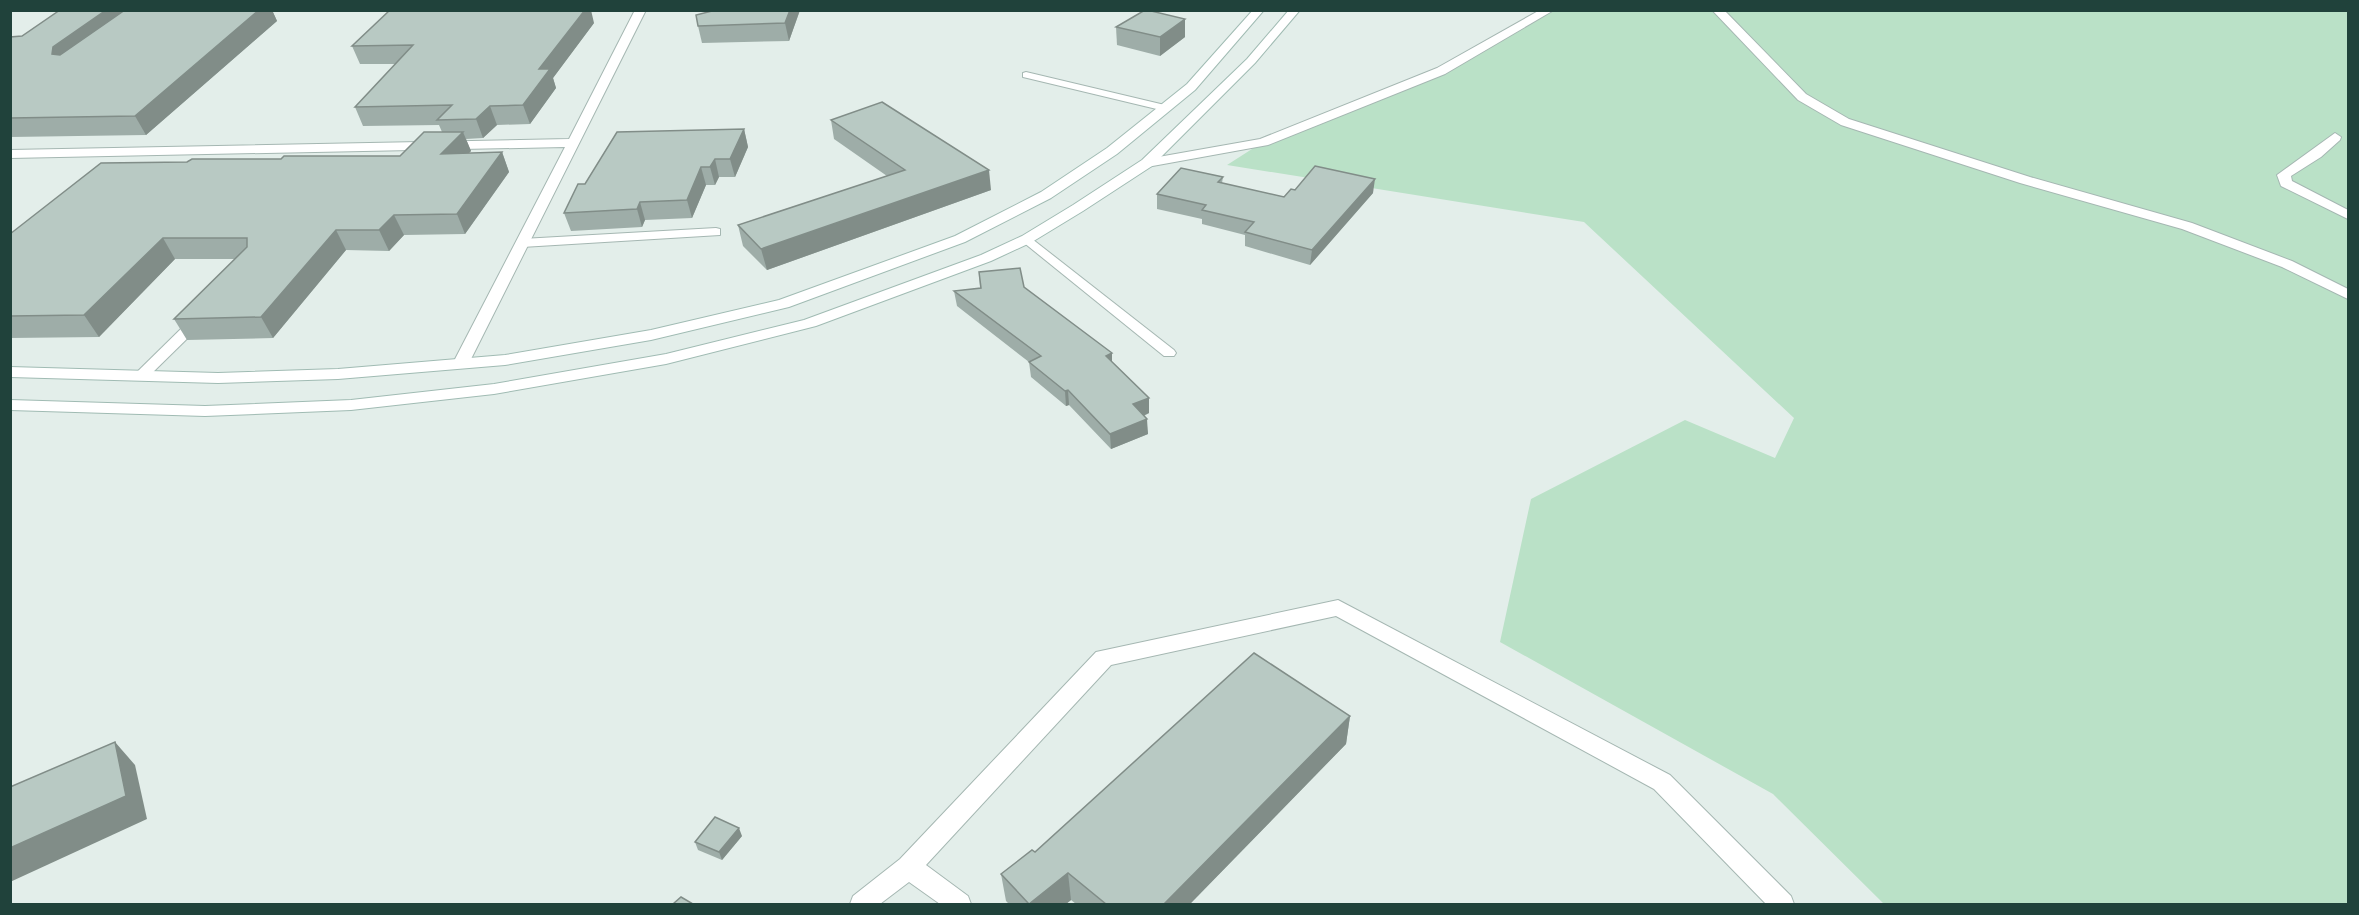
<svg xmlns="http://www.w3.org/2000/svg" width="2359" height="915" viewBox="0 0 2359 915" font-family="Arial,sans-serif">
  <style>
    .green { fill: #bae1c7 }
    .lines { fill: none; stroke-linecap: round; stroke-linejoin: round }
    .lane-casing { stroke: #a5b7b2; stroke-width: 2 }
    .street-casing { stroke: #a5b7b2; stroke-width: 2 }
    .secondary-casing { stroke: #a0bbb3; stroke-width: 2 }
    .lane { fill: #fff; fill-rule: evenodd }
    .street { fill: #fff; fill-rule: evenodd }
    .secondary { fill: #fff; fill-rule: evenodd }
    .wall { fill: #9eada8 }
    .shaded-wall { fill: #818d88 }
    .building { fill: #b8c9c3; stroke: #818d88; stroke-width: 1.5 }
  </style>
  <rect width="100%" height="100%" fill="#e3eeea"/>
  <path class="green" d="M1549 11H2348V904H1884L1773 794 1500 642 1531 499 1685 420 1775 458 1794 418 1584 222 1227 165 1263 142 1441 71Z"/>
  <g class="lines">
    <g class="lane-casing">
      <g id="lane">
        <path d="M1026 72 1169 106 1170 108 1165 111 1023 77V73Z"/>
        <path d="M716 228 720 229V235L522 247 516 243 522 239Z"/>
        <path d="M1027 235 1174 350 1176 353 1174 356H1164L1023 242 1021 239Z"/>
        <path d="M197 317 204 321 202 324 146 379H136L134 376 136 373 192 318Z"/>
      </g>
    </g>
    <g class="street-casing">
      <g id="street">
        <path d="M635 10H646L469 363 461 368 453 363 565 147 10 158V150L569 139Z"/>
        <path d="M1540 10H1554L1445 74 1268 145 1147 167 1140 163 1147 159 1260 139 1437 68Z"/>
        <path d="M1712 10H1724L1806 94 1849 119 2030 177 2192 223 2292 261 2348 289V299L2282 267 2182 229 2020 183 1841 125 1798 100Z"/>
        <path d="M2335 133 2341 137 2340 140 2321 157 2291 176 2292 181 2348 210V219L2281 186 2277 175Z"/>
        <path d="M1338 600 1670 775 1791 896 1794 904H1766L1654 789 1336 616 1111 665 926 865 968 896 971 904H940L909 882 880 904H850L853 896 900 859 1096 652Z"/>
      </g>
    </g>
    <g class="secondary-casing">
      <g id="secondary">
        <path d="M1253 10H1264L1195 90 1117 154 1051 198 965 242 789 307 651 340 505 365 338 379 218 383 10 377V367L218 373 338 369 505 355 651 330 779 300 955 236 1041 192 1107 148 1187 84Z"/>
        <path d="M1289 10H1300L1255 63 1152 166 1083 211 1032 242 991 261 816 326 666 364 494 394 351 410 205 416 10 410V400L205 406 351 400 494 384 666 354 804 320 981 255 1022 236 1073 205 1142 160 1247 59Z"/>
      </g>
    </g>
    <use href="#lane" class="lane"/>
    <use href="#street" class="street"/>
    <use href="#secondary" class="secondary"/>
  </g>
  <g class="wall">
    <path d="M125 10H272L277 21 146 135 10 137V37L22 36Z"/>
    <path d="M800 10 789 41 702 43 698 26Z"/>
    <path d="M594 23 553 78 556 88 530 124 497 125 483 138 466 139 471 151 469 153 502 152 509 172 465 234 404 235 389 251 346 250 273 338 187 340 174 319 235 259H175L99 337 10 338V234L187 162 281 159 400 156 442 132 439 125 363 126 355 107 396 64H360L352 46Z"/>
    <path d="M1116 27 1185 37 1160 56 1117 45Z"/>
    <path d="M831 120 991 190 767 270 743 246 738 225 887 176 834 139Z"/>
    <path d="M744 129 748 147 735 177H719L715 185H706L692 218 645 220 642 227 571 231 564 213 585 184Z"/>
    <path d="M1223 177 1222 183 1284 197 1295 190 1373 193 1310 265 1245 246V235L1202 224V219L1157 209V194Z"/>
    <path d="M979 272 1024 287 1112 362 1149 413 1144 416 1148 434 1111 449 1069 405 1066 406 1031 377 1029 362 957 306 954 291 980 288Z"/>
    <path d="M1350 716 1346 744 1190 904H1076L1071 900 1066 904H1009L1006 901 1001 874 1035 852Z"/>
    <path d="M742 836 722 860 698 850 695 842Z"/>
  </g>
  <g class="shaded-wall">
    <path d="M106 10H123L128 20 64 65 52 54 53 47Z"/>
    <path d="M259 10H272L277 21 146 135 135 116Z"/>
    <path d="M585 10H591L594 23 553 78 556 88 530 124 523 105 539 69Z"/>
    <path d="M790 10H800L789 41 785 23Z"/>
    <path d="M1185 19V37L1160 56V37Z"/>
    <path d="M490 106 497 125 483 138 476 119Z"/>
    <path d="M744 129 748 147 735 177 730 159Z"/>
    <path d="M463 132 471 151 449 173 441 154Z"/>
    <path d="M502 152 509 172 465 234 457 214Z"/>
    <path d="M715 159 719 177 715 185 710 167Z"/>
    <path d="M701 167 706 185 692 218 687 200Z"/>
    <path d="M989 170 991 190 767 270 761 249Z"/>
    <path d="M1375 179 1373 193 1310 265 1312 250Z"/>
    <path d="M640 202 645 220 642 227 637 209Z"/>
    <path d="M394 215 404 235 389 251 379 230Z"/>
    <path d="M336 230 346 250 273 338 261 317Z"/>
    <path d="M163 238 175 259 99 337 84 315Z"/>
    <path d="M1112 353V368L1106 356Z"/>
    <path d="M1068 390 1069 405 1066 406 1065 391Z"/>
    <path d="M1149 398V413L1133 420V404Z"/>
    <path d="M1147 419 1148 434 1111 449 1110 434Z"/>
    <path d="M1350 716 1346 744 1190 904H1164Z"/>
    <path d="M115 742 135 765 147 819 10 882V848Z"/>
    <path d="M739 828 742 836 722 860 719 852Z"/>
    <path d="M1068 873 1071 900 1066 904H1029Z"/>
  </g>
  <g class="building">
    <path d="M60 10H106L53 47 52 54 60 55 125 10H259L135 116 10 118V37L22 36Z"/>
    <path d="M390 10H585L539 69H550L523 105 490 106 476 119 437 120 452 105 355 107 413 45 352 46Z"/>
    <path d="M716 10H790L785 23 698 26 696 15Z"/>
    <path d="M1145 10H1147L1185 19 1160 37 1116 27Z"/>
    <path d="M882 102 989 170 761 249 738 225 905 170 831 120Z"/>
    <path d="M744 129 730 159H715L710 167H701L687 200 640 202 637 209 564 213 578 184H585L617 132Z"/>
    <path d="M424 132H463L441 154 502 152 457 214 394 215 379 230H336L261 317 174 319 247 247V238H163L84 315 10 316V234L101 163 187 162 192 159H281L284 156H400Z"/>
    <path d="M1315 166 1375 179 1312 250 1245 232 1254 222 1202 210 1206 205 1157 194 1181 168 1223 177 1218 182 1284 197 1291 189 1295 190Z"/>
    <path d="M1020 268 1024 287 1112 353 1106 356 1149 398 1133 404 1147 419 1110 434 1068 390 1065 391 1029 362 1041 356 954 291 981 288 979 272Z"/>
    <path d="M1254 653 1350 716 1164 904H1106L1068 873 1029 904 1001 874 1032 850 1035 852Z"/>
    <path d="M115 742 126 796 10 848V787Z"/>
    <path d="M715 817 739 828 719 852 695 842Z"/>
    <path d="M681 897 693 904H673Z"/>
  </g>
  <rect width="2359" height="915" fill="none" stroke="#20423b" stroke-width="24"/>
</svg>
